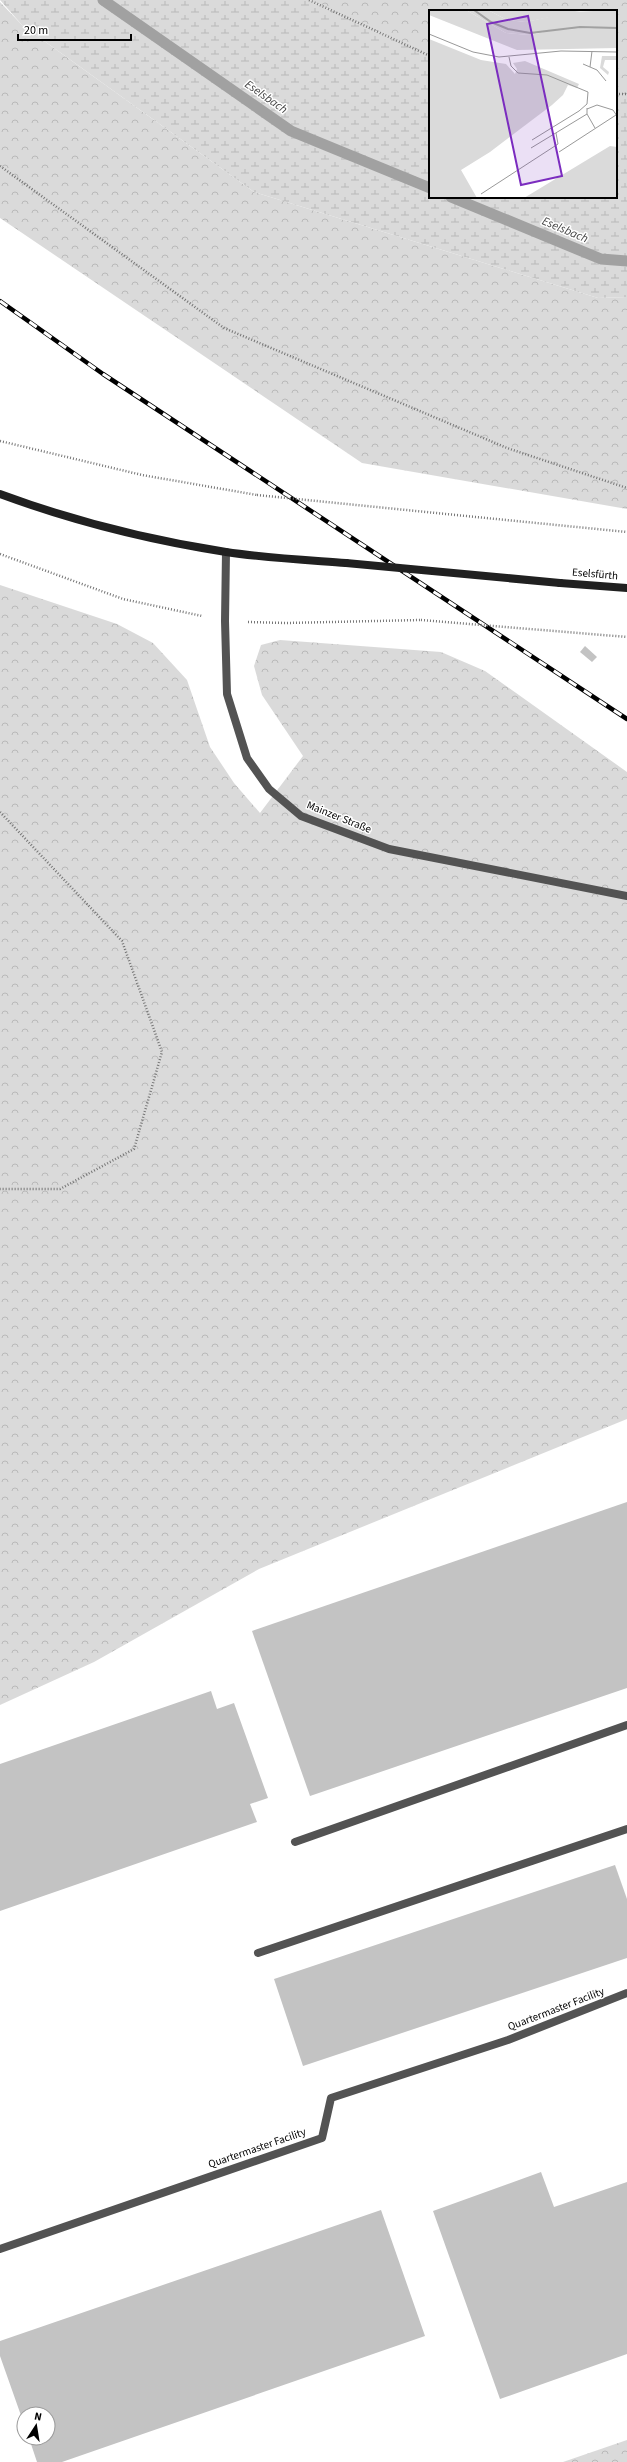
<svg xmlns="http://www.w3.org/2000/svg" width="627" height="2462" viewBox="0 0 627 2462" font-family="'Source Sans 3',sans-serif">
  <style>
    .forest { fill: url(#forest-crowns) }
    .wetland { fill: url(#wetland-marsh) }
    .lines { fill: none; stroke-linecap: round; stroke-linejoin: round }
    .stream { stroke: #a1a1a1; stroke-width: 11 }
    .building { fill: #c3c3c3 }
    .path { stroke: #757575; stroke-width: 2.5; stroke-dasharray: 1 2; stroke-linecap: butt }
    .service { stroke: #535353; stroke-width: 8 }
    .minor { stroke: #535353; stroke-width: 8 }
    .secondary { stroke: #202020; stroke-width: 8 }
    .rail-casing { stroke: #000; stroke-width: 4.5 }
    .rail { stroke: #fff; stroke-width: 3; stroke-dasharray: 9; stroke-linecap: butt }
    .path-bridge { stroke: #757575; stroke-width: 2.5; stroke-dasharray: 1 2; stroke-linecap: butt }
    .secondary-bridge { stroke: #202020; stroke-width: 8 }
    .labels { text-anchor: middle; dominant-baseline: central; stroke-width: 3; stroke-linejoin: round; paint-order: stroke }
    .street-label { font-size: 11px; fill: #000; stroke: #fff }
    .water-label { font-size: 12px; font-style: italic; fill: #424242; stroke: #fff }
    .inset-river { fill: none; stroke: #a1a1a1; stroke-width: 2 }
    .inset-road { fill: none; stroke: #999; stroke-width: 1 }
    .view { fill: #7b2cbf; fill-opacity: 0.15; stroke: #7b2cbf; stroke-width: 2 }
    .inset-edge { fill: none; stroke: #000; stroke-width: 2 }
  </style>
  <defs>
    <pattern id="forest-crowns" width="20" height="18" patternUnits="userSpaceOnUse"><rect width="20" height="18" fill="#dadada"/><path d="M2 6a3 3 0 1 1 6 0M12 15a3 3 0 1 1 6 0" fill="none" stroke="#b9b9b9"/></pattern>
    <pattern id="wetland-marsh" width="20" height="14" patternUnits="userSpaceOnUse"><rect width="20" height="14" fill="#dadada"/><path d="M1 5h8M5 5V1M11 12h8M15 12V8" fill="none" stroke="#b9b9b9"/></pattern>
  </defs>
  <rect width="100%" height="100%" fill="#fff"/>
  <g class="forest">
    <path d="M309 0H627V94H616V11H430V56Z"/>
    <path d="M0 2 22 25 254 192 598 298 627 297V509L362 463 0 218Z"/>
    <path d="M0 585 117 624 153 643 187 680 210 747 234 783 260 813 303 756 262 695 254 666 261 645 280 640 441 652 485 671 627 772V1419L259 1569 94 1662 0 1705Z"/>
    <path d="M627 2440V2462H563Z"/>
  </g>
  <path class="wetland" d="M0 0H309L430 56V197H616V94H627V297L598 298 254 192 22 25Z"/>
  <g class="lines">
    <g class="stream">
      <path d="M103 0 291 131 430 188"/>
      <path d="M451 197 601 259 627 261"/>
    </g>
  </g>
  <g class="building">
    <path d="M585 646 597 657 592 662 580 652Z"/>
    <path d="M627 1502V1688L310 1796 252 1631Z"/>
    <path d="M211 1691 217 1709 234 1703 268 1798 250 1804 257 1822 0 1911V1764Z"/>
    <path d="M615 1865 627 1899V1958L303 2066 274 1979Z"/>
    <path d="M541 2172 554 2207 627 2182V2354L500 2399 433 2211Z"/>
    <path d="M381 2210 425 2336 62 2462H37L29 2438H48V2414H24V2424L0 2356V2341Z"/>
  </g>
  <g class="lines">
    <g class="path">
      <path d="M309 0 430 56"/>
      <path d="M616 94H627"/>
      <path d="M0 166 224 328 507 448 627 488"/>
      <path d="M0 441 142 475 257 495"/>
      <path d="M466 516 627 532"/>
      <path d="M0 554 123 599 202 616"/>
      <path d="M248 622 286 623 421 620"/>
      <path d="M0 812 122 941 162 1052 134 1149 60 1189H0"/>
    </g>
    <g class="service">
      <path d="M295 1842 627 1725"/>
      <path d="M258 1953 627 1829"/>
      <path d="M0 2249 322 2138 331 2098 508 2040 627 1993"/>
    </g>
    <path class="minor" d="M226 552 225 621 227 694 247 758 269 789 301 816 389 849 627 896"/>
    <g class="secondary">
      <path d="M0 494C73 521 149 540 226 552 265 558 306 560 346 563"/>
      <path d="M560 583 627 588"/>
    </g>
    <g class="rail-casing">
      <path id="rail" d="M0 301 103 374 627 719"/>
    </g>
    <use href="#rail" class="rail"/>
    <g class="path-bridge">
      <path d="M257 495 466 516"/>
      <path d="M421 620 627 637"/>
    </g>
    <path class="secondary-bridge" d="M346 563 560 583"/>
  </g>
  <g class="labels">
    <g class="street-label">
      <text transform="translate(595 574) rotate(5)">Eselsfürth</text>
      <text transform="translate(339 817) rotate(22)">Mainzer Straße</text>
      <text transform="translate(556 2009) rotate(-21)">Quartermaster Facility</text>
      <text transform="translate(257 2148) rotate(-19)">Quartermaster Facility</text>
    </g>
    <g class="water-label">
      <text transform="translate(266 97) rotate(35)">Eselsbach</text>
      <text transform="translate(565 230) rotate(23)">Eselsbach</text>
    </g>
  </g>
  <g transform="translate(429 10)">
    <rect width="188" height="188" fill="#fff"/>
    <path d="M0 0H37L77 23 101 25 124 20 188 17V38L88 40 0 5ZM59 0H156L97 12 78 10ZM0 29 52 50 77 54 86 64 88 59 84 53 96 51 150 74 148 78 139 75 134 85 123 95 61 142 32 160 48 188H0ZM173 46H188V50H176L174 57 180 62 179 65 171 58ZM181 136 188 137V188H95Z" fill="#dadada"/>
    <path d="M37 0H59L78 10 97 12 141 2 188 0V17L124 20 101 25 77 23Z" fill="#dadada"/>
    <path class="inset-river" d="M45 0 62 12 79 19 101 23 151 17 188 18"/>
    <path class="inset-road" d="M0 24 44 42 70 47 132 41 188 42M80 47 82 56 89 63 118 65 159 82 158 94 150 101 103 130M154 54 168 60 177 71M161 57 163 41M158 98V104L166 118M158 99 168 95 184 100 188 106M102 138 158 104M130 142 187 105M52 184 129 134 127 123"/>
    <path class="view" d="M99 6 133 166 92 175 58 14Z"/>
    <rect width="188" height="188" class="inset-edge"/>
  </g>
  <g transform="translate(36 2426) rotate(12)"><circle r="19" fill="#ffffff" stroke="#999999"/>
  <path d="M0-3L7 15L0 10L-7 15Z" fill="#000000"/>
  <text y="-6" font-size="11" font-weight="bold" text-anchor="middle" fill="#000000">N</text>
  </g>
  <path d="M18 34v6h113v-6" fill="none" stroke="#000000" stroke-width="2"/>
  <text x="24" y="34" font-size="12" fill="#000000" stroke="#ffffff" stroke-width="3" paint-order="stroke">20 m</text>
</svg>
